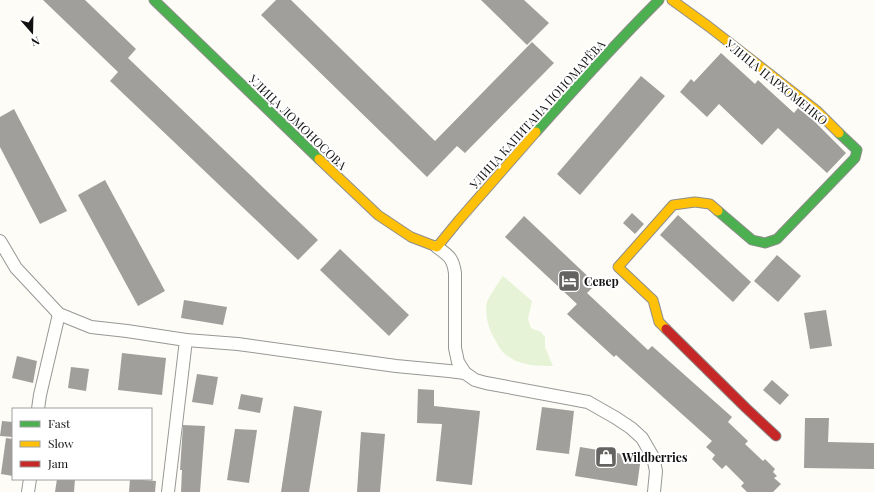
<svg xmlns="http://www.w3.org/2000/svg" width="874" height="492" viewBox="0 0 874 492" font-family="'Playfair Display',serif">
  <style>
    .green { fill: #e7f3d7 }
    .building { fill: #a19f9c }
    .lines { fill: none; stroke-linecap: round; stroke-linejoin: round }
    .street-casing { stroke: #979795; stroke-width: 14 }
    .fast-casing { stroke: #8e8d8b; stroke-width: 11 }
    .slow-casing { stroke: #8e8d8b; stroke-width: 11 }
    .jam-casing { stroke: #8e8d8b; stroke-width: 11 }
    .street { stroke: #fffffe; stroke-width: 12 }
    .fast { stroke: #4caf50; stroke-width: 9 }
    .slow { stroke: #ffc107; stroke-width: 9 }
    .jam { stroke: #c62828; stroke-width: 9 }
    .labels { text-anchor: middle; dominant-baseline: central; stroke-width: 4; stroke-linejoin: round; paint-order: stroke }
    .street-label { font-size: 12px; fill: #111; stroke: #fff }
    .poi-label { font-size: 12px; font-weight: bold; fill: #111; stroke: #fff; text-anchor: start }
  </style>
  <rect width="100%" height="100%" fill="#fdfcf7"/>
  <path class="green" d="M503 276 532 301 528 319 531 328 541 332 545 337V347L553 366C538 366 522 366 509 357 500 352 496 341 491 332 487 323 485 312 487 302 489 296 499 282 503 276Z"/>
  <g class="building">
    <path d="M43 0H85L136 49 128 58 318 240 298 260 110 81 118 72Z"/>
    <path d="M276 0H291L435 141 532 42 554 63 465 153 457 146 427 177 261 15Z"/>
    <path d="M481 0H524L549 23 527 45Z"/>
    <path d="M721 53 755 84 758 80 794 113 798 108 810 117 846 153 827 173 778 128 762 145 719 104 707 117 680 92 691 79 694 82Z"/>
    <path d="M641 76 665 96 580 195 557 174Z"/>
    <path d="M14 109 67 211 40 224 0 147V117Z"/>
    <path d="M105 180 165 291 138 306 78 195Z"/>
    <path d="M632 213 644 224 635 234 623 223Z"/>
    <path d="M678 215 751 282 733 302 660 235Z"/>
    <path d="M524 216 596 284 587 293 648 350 652 346 732 417 728 422 748 441 745 444 763 461 765 459 775 469 773 472 777 476 774 478 781 484 773 492H747L741 486 744 483 726 465 722 469 712 459 715 455 706 447 712 441 616 355 614 357 567 314 577 304 505 237Z"/>
    <path d="M340 249 409 315 389 336 320 270Z"/>
    <path d="M777 255 801 276 778 302 754 281Z"/>
    <path d="M184 300 227 307 223 325 181 318Z"/>
    <path d="M826 310 832 346 810 349 804 313Z"/>
    <path d="M122 353 166 358 162 395 118 390Z"/>
    <path d="M17 356 37 361 33 383 12 378Z"/>
    <path d="M71 367 89 369 86 391 68 388Z"/>
    <path d="M197 374 218 377 213 405 192 402Z"/>
    <path d="M772 380 789 395 780 405 763 390Z"/>
    <path d="M418 389 434 390V406L480 411 472 485 436 481 442 424 417 423Z"/>
    <path d="M241 394 263 398 260 413 238 409Z"/>
    <path d="M294 406 322 411 309 492H281Z"/>
    <path d="M542 407 574 411 569 454 536 450Z"/>
    <path d="M805 418H829L828 442 874 443V469L804 468Z"/>
    <path d="M2 421 13 422V437L0 436Z"/>
    <path d="M183 425 205 426 200 492H181L182 470H180Z"/>
    <path d="M235 429 257 430 249 483 227 480Z"/>
    <path d="M361 432 385 434 380 492H357Z"/>
    <path d="M6 438 13 439V476L1 474Z"/>
    <path d="M580 447 641 457 637 486 575 476Z"/>
    <path d="M57 479H75L74 492H55Z"/>
    <path d="M130 479 156 481 155 492H129Z"/>
  </g>
  <g class="lines">
    <g class="street-casing">
      <g id="street">
        <path d="M0 241 16 268 59 314 91 327 127 331 186 340 238 344 396 366 449 371 465 373"/>
        <path d="M437 247C449 256 453 258 455 273V348L458 362 465 373 475 380 486 383 588 402 616 418 631 428 642 438 653 457 656 471 654 492"/>
        <path d="M38 409 40 395 59 314"/>
        <path d="M28 492 30 479"/>
        <path d="M168 492 186 340"/>
      </g>
    </g>
    <g class="fast-casing">
      <g id="fast">
        <path d="M154 0 319 159"/>
        <path d="M536 132C576 87 616 43 659 0"/>
        <path d="M718 211 752 240 765 243 777 239 855 158 857 150 839 133"/>
      </g>
    </g>
    <g class="slow-casing">
      <g id="slow">
        <path d="M672 0 708 26 816 110 839 133"/>
        <path d="M319 159 378 215 411 237 437 247 459 220 536 132"/>
        <path d="M666 329 659 322 653 300 618 267 673 205 695 202 710 204 718 211"/>
      </g>
    </g>
    <g class="jam-casing">
      <path id="jam" d="M666 329 746 408 776 436"/>
    </g>
    <use href="#street" class="street"/>
    <use href="#fast" class="fast"/>
    <use href="#slow" class="slow"/>
    <use href="#jam" class="jam"/>
  </g>
  <defs>
    <g id="hotel-square" transform="scale(1.15)"><rect x="-9" y="-9" width="18" height="18" rx="4" fill="#646362" stroke="#fff"/><path d="M-6-4.5h1.5V1H6V5H4.5V3h-9V5H-6ZM-4 0a1.8 1.8 0 1 1 3.6 0ZM.5 0V-2.5h3Q6-2.5 6 0Z" fill="#fff"/></g>
    <g id="shop-square" transform="scale(1.15)"><rect x="-9" y="-9" width="18" height="18" rx="4" fill="#646362" stroke="#fff"/><path d="M-5-2.5h2.3a2.7 3.5 0 0 1 5.4 0H5L5.5 6h-11ZM-1.5-2.5h3a1.5 2.3 0 0 0-3 0Z" fill="#fff"/></g>
  </defs>
  <g fill-rule="evenodd">
    <use href="#hotel-square" x="569" y="281"/>
    <use href="#shop-square" x="606" y="457"/>
  </g>
  <g class="labels">
    <g class="street-label">
      <text transform="translate(777 82) rotate(39)">УЛИЦА ПАРХОМЕНКО</text>
      <text transform="translate(537 114) rotate(-48)">УЛИЦА КАПИТАНА ПОНОМАРЁВА</text>
      <text transform="translate(298 122) rotate(44)">УЛИЦА ЛОМОНОСОВА</text>
    </g>
    <g class="poi-label">
      <text x="584" y="281">Север</text>
      <text x="622" y="457">Wildberries</text>
    </g>
  </g>
  <rect x="12" y="408" width="140" height="72" fill="#ffffff" stroke="#a0a0a0"/>
  <rect x="20" y="421" width="20" height="6" fill="#4caf50" stroke="#a0a0a0"/>
  <text x="48" y="428" font-size="12" fill="#111111">Fast</text>
  <rect x="20" y="441" width="20" height="6" fill="#ffc107" stroke="#a0a0a0"/>
  <text x="48" y="448" font-size="12" fill="#111111">Slow</text>
  <rect x="20" y="461" width="20" height="6" fill="#c62828" stroke="#a0a0a0"/>
  <text x="48" y="468" font-size="12" fill="#111111">Jam</text>
  <g transform="translate(32 32) rotate(160)" stroke="#ffffff" stroke-width="3" paint-order="stroke">
  <path d="M0-3L7 15L0 10L-7 15Z" fill="#111111"/>
  <text y="-6" font-size="11" font-weight="bold" text-anchor="middle" fill="#111111">N</text>
  </g>
</svg>
